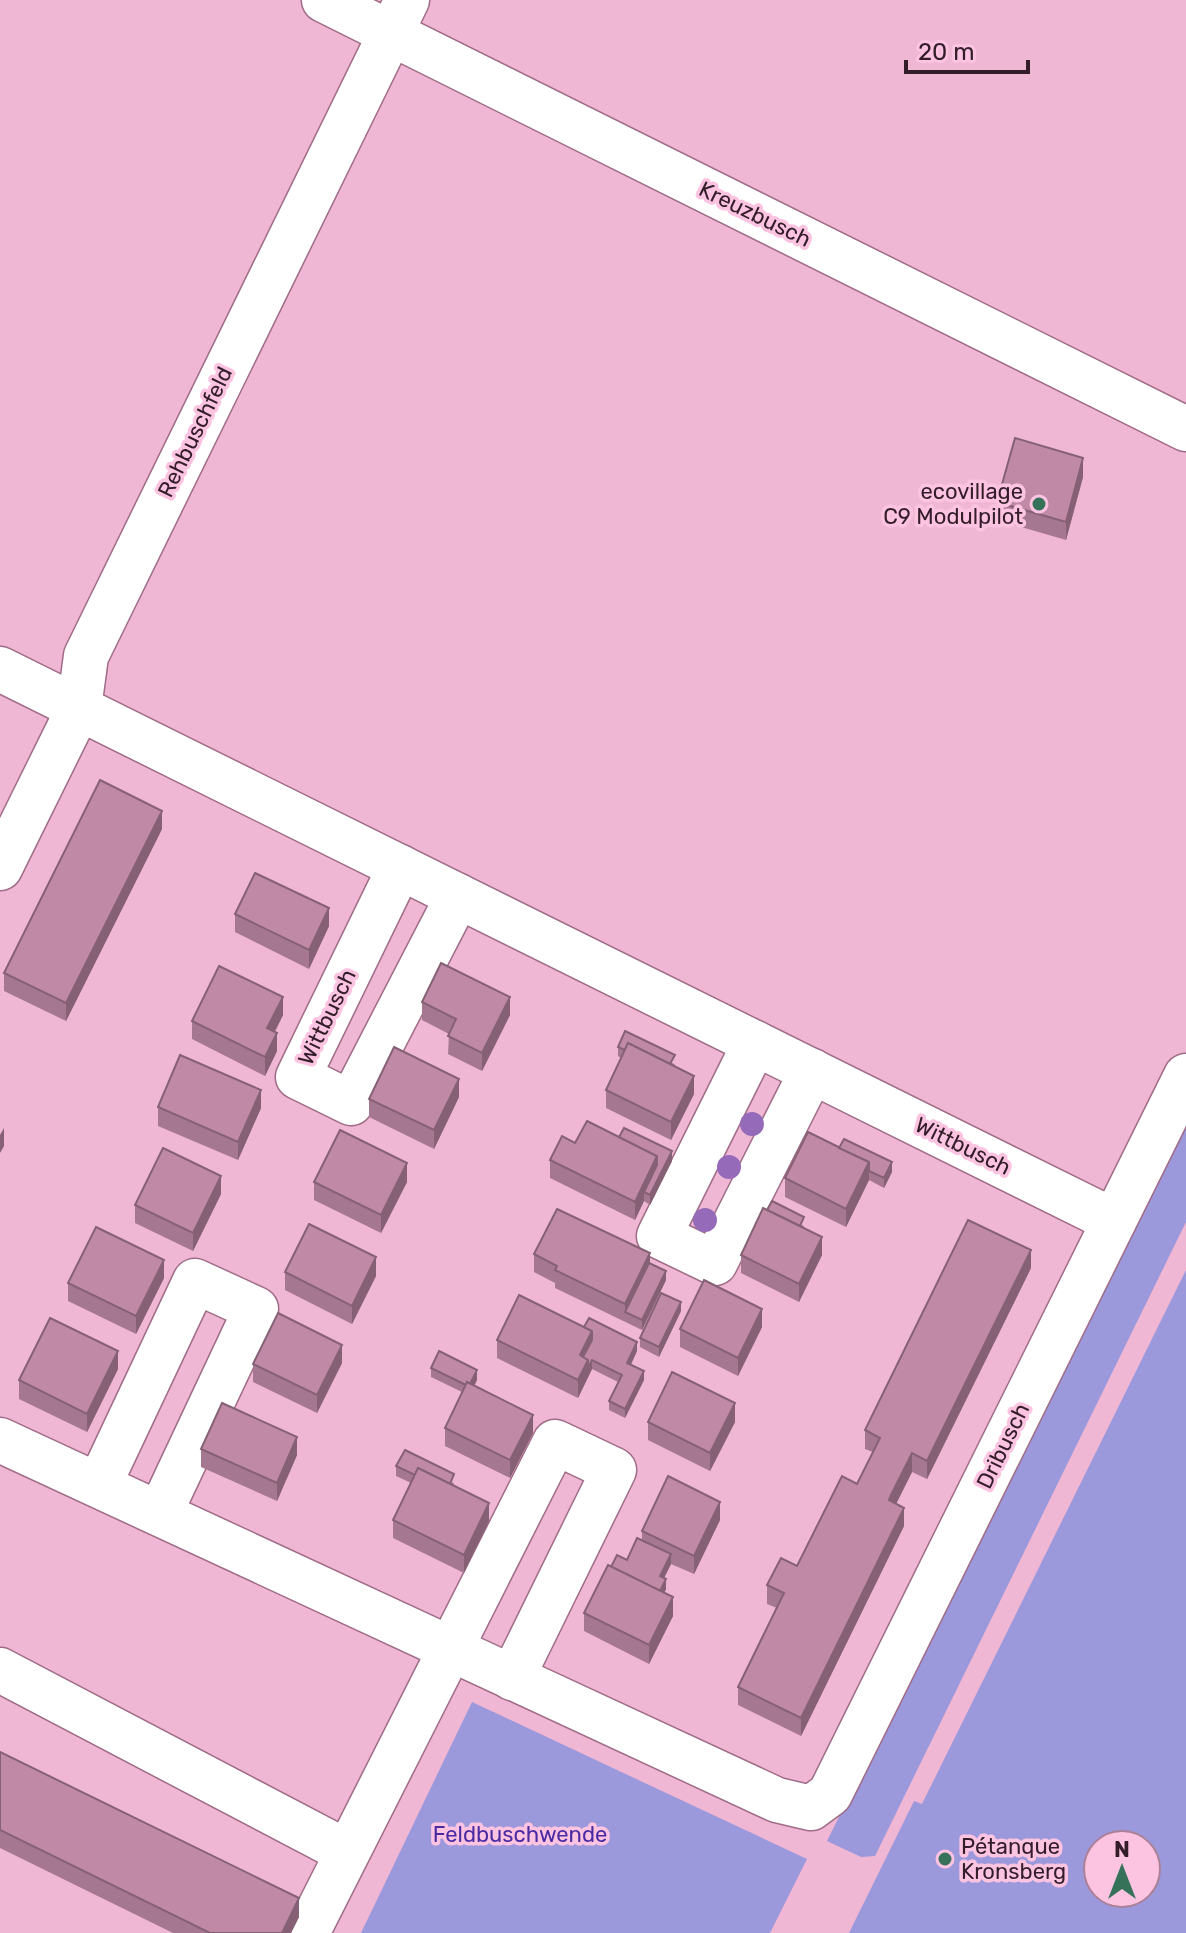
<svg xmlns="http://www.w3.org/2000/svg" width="1186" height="1933" viewBox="0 0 1186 1933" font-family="Rubik,sans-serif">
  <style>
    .green { fill: #9c98dc; fill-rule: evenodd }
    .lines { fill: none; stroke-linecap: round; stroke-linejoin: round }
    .minor-casing { stroke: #9f6c87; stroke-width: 47 }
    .minor { stroke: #fff; stroke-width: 44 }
    .tree { fill: #946ab9 }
    .wall { fill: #a57790 }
    .shaded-wall { fill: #866175 }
    .building { fill: #c08aa7; stroke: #866175; stroke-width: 2 }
    .poi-dot { fill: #36715a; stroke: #fdc4e1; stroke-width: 3 }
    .labels { text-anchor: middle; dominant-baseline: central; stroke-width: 7; stroke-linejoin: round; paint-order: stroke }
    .street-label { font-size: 22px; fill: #321d28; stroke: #fdc4e1 }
    .poi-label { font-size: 22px; fill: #321d28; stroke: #fdc4e1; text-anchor: end }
    .park-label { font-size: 22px; fill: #482ba3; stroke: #fdc4e1 }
  </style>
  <rect width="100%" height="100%" fill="#f0b7d4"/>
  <g class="green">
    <path d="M1186 1118V1222L875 1856 861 1857 827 1841Z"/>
    <path d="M1186 1270V1933H849L914 1801 922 1804ZM1098 1845H1146V1893H1098Z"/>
    <path d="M472 1702 807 1859 770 1933H361Z"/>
  </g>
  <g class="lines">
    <g class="minor-casing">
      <g id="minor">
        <path d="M324 0 1186 429"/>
        <path d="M0 669 1114 1221"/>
        <path d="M400 867 298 1077 351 1103 458 896"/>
        <path d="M0 868 79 708 86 656 407 0"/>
        <path d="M755 1043 659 1236 715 1263 812 1071"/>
        <path d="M0 1440 777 1800 811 1808 830 1794 1186 1076"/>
        <path d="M99 1485 195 1281 256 1309 160 1513"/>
        <path d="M0 1670 347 1852"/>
        <path d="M307 1933 555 1442 614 1470 512 1678"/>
      </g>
    </g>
    <use href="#minor" class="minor"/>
  </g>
  <g class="tree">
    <circle cx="752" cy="1124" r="12"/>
    <circle cx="729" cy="1167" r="12"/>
    <circle cx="705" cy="1220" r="12"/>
  </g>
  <g class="wall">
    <path d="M1083 477 1066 540 997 520V502Z"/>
    <path d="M162 829 66 1021 4 991V973Z"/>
    <path d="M235 914 329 926 309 969 235 932Z"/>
    <path d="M422 1002 510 1015 482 1071 448 1054 449 1034 422 1020Z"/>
    <path d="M283 1015 275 1032 277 1051 265 1076 192 1039V1021Z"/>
    <path d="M618 1047 675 1064 674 1066 694 1094 671 1140 606 1108V1090L621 1058 618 1056Z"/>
    <path d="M459 1097 434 1149 369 1117V1099Z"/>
    <path d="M158 1107 261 1108 238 1160 158 1126Z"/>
    <path d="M808 1132 892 1172 884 1188 869 1180 846 1227 785 1197V1178Z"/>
    <path d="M619 1137 672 1161 650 1205 644 1201 635 1220 550 1178V1160L575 1143Z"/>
    <path d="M314 1182H407L381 1233 314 1200Z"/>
    <path d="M221 1194 193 1251 135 1223V1205Z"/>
    <path d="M767 1210 804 1226 803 1228 822 1255 799 1302 741 1273V1255Z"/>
    <path d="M534 1254 650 1263 666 1280 642 1330 555 1288V1283L534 1272Z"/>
    <path d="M1031 1268 927 1479 912 1472 896 1504 904 1526 801 1736 738 1705V1687L777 1608 767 1604V1585L797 1566 857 1484 873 1452 865 1449V1430Z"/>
    <path d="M285 1272 376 1276 352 1324 285 1290Z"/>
    <path d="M164 1278 136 1334 68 1301V1283Z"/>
    <path d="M681 1311 659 1357 640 1347V1338Z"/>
    <path d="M584 1327 637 1351 631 1365 644 1380 625 1418 609 1410V1401L618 1382 592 1369 578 1398 497 1358V1340Z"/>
    <path d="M762 1327 738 1376 680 1347V1329Z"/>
    <path d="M342 1363 317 1413 253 1382V1364Z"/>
    <path d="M431 1368 477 1380 474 1386 533 1433 510 1478 445 1446V1428L462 1392 431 1377Z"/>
    <path d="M118 1369 87 1432 19 1399V1380Z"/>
    <path d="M648 1422H735L710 1471 648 1440Z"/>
    <path d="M201 1449 297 1455 277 1501 201 1467Z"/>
    <path d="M396 1466 454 1483 453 1485 489 1521 464 1573 393 1538V1520L411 1483 396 1476Z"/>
    <path d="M720 1520 694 1574 671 1564 664 1578 666 1589 664 1593 673 1616 649 1664 584 1631V1613L611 1567 627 1560 642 1540V1531Z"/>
    <path d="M0 1752 299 1917 291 1933H173L0 1848Z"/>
  </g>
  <g class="shaded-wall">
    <path d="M1083 458V477L1066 540V522Z"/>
    <path d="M162 811V829L66 1021V1003Z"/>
    <path d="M329 908V926L309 969V950Z"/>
    <path d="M283 997V1015L267 1046V1028Z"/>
    <path d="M510 997V1015L482 1071V1053Z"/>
    <path d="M277 1033V1051L265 1076V1057Z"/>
    <path d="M694 1076V1094L671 1140V1122Z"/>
    <path d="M459 1079V1097L434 1149V1130Z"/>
    <path d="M261 1090V1108L238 1160V1142Z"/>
    <path d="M4 1128V1146L0 1153V1135Z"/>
    <path d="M672 1151V1161L650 1205V1195Z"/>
    <path d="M657 1156V1174L644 1192V1201L635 1220V1202Z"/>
    <path d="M869 1162V1180L846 1227V1209Z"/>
    <path d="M892 1162V1172L884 1188V1178Z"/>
    <path d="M407 1163V1182L381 1233V1215Z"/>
    <path d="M221 1176V1194L193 1251V1233Z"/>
    <path d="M822 1237V1255L799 1302V1284Z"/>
    <path d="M1031 1250V1268L927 1479V1461Z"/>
    <path d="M650 1253V1271L625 1312V1322V1304Z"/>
    <path d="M376 1257V1276L352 1324V1306Z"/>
    <path d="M164 1260V1278L136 1334V1316Z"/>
    <path d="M666 1271V1280L642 1330V1320Z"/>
    <path d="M681 1302V1311L659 1357V1347Z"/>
    <path d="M762 1309V1327L738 1376V1358Z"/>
    <path d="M592 1331V1349L583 1366 580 1355Z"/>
    <path d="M637 1342V1351L627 1372V1363Z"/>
    <path d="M342 1345V1363L317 1413V1395Z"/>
    <path d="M118 1351V1369L87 1432V1414Z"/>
    <path d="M588 1360H592V1369L578 1398V1380Z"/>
    <path d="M477 1370V1380L469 1396V1387Z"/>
    <path d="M644 1371V1380L625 1418V1409Z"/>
    <path d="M735 1403V1422L710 1471V1453Z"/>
    <path d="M533 1415V1433L510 1478V1460Z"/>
    <path d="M297 1437V1455L277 1501V1483Z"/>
    <path d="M912 1453V1472L889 1518V1500Z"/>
    <path d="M720 1502V1520L694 1574V1556Z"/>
    <path d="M489 1503V1521L464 1573V1555Z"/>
    <path d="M904 1508V1526L801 1736V1718Z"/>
    <path d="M671 1554V1564L660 1586V1576Z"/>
    <path d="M666 1579V1589L657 1608V1598Z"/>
    <path d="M673 1597V1616L649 1664V1645Z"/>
    <path d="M299 1898V1917L291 1933H282Z"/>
  </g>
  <g class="building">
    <path d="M1015 438 1083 458 1066 522 997 502Z"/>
    <path d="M100 780 162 811 66 1003 4 973Z"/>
    <path d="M255 873 329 908 309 950 235 914Z"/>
    <path d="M441 963 510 997 482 1053 448 1036 456 1019 422 1002Z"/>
    <path d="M219 966 283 997 267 1028 277 1033 265 1057 192 1021Z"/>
    <path d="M625 1031 675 1055 670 1064 628 1043 625 1050 618 1047Z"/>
    <path d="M628 1043 694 1076 671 1122 606 1090Z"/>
    <path d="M394 1047 459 1079 434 1130 369 1099Z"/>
    <path d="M180 1055 261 1090 238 1142 158 1107Z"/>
    <path d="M587 1121 657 1156 635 1202 550 1160 562 1136 575 1143Z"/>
    <path d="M624 1128 672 1151 650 1195 644 1192 657 1165V1156L619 1137Z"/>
    <path d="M340 1130 407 1163 381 1215 314 1182Z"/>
    <path d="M808 1132 869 1162 846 1209 785 1178Z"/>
    <path d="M844 1139 892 1162 884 1178 869 1171V1162L839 1148Z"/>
    <path d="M163 1148 221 1176 193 1233 135 1205Z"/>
    <path d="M772 1201 804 1217 800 1226 767 1210Z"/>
    <path d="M763 1208 822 1237 799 1284 741 1255Z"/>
    <path d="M557 1209 650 1253 625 1304 555 1270 557 1266 534 1254Z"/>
    <path d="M968 1220 1031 1250 927 1461 912 1453 891 1495 889 1500 904 1508 801 1718 738 1687 784 1593 767 1585 781 1558 797 1566 842 1476 857 1484 880 1438 865 1430Z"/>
    <path d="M309 1224 376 1257 352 1306 285 1272Z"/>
    <path d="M96 1227 164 1260 136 1316 68 1283Z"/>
    <path d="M649 1263 666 1271 642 1320 625 1312Z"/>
    <path d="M704 1280 762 1309 738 1358 680 1329Z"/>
    <path d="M661 1293 681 1302 659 1347 640 1338Z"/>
    <path d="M519 1295 592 1331 580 1355 588 1360 578 1380 497 1340Z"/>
    <path d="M278 1313 342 1345 317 1395 253 1364Z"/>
    <path d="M50 1318 118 1351 87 1414 19 1380Z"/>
    <path d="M589 1318 637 1342 627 1363 644 1371 625 1409 609 1401 622 1375 592 1360 588 1368V1360L583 1357 592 1340V1331L584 1327Z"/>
    <path d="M439 1351 477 1370 470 1384 467 1382 466 1385 431 1368Z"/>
    <path d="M672 1372 735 1403 710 1453 648 1422Z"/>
    <path d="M467 1382 533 1415 510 1460 445 1428Z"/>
    <path d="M222 1403 297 1437 277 1483 201 1449Z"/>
    <path d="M405 1450 454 1474 450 1484 418 1468 415 1475 396 1466Z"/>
    <path d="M418 1468 489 1503 464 1555 393 1520Z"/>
    <path d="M668 1476 720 1502 694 1556 642 1531Z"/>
    <path d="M637 1538 671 1554 660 1576 666 1579 660 1591 611 1567 617 1555 627 1560Z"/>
    <path d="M608 1565 673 1597 649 1645 584 1613Z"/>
    <path d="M0 1752 299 1898 282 1933H210L0 1830Z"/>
  </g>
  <g class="poi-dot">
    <circle cx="1039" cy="504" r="8"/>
    <circle cx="945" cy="1859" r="8"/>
  </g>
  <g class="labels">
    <g class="street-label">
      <text transform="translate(755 214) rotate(26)">Kreuzbusch</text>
      <text transform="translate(195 432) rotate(-64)">Rehbuschfeld</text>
      <text transform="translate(327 1017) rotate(-64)">Wittbusch</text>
      <text transform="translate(963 1146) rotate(26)">Wittbusch</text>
      <text transform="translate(1003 1446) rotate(-64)">Dribusch</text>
    </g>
    <g class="poi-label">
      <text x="1023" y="491">ecovillage<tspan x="1023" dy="25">C9 Modulpilot</tspan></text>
      <text x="961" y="1846" text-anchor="start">Pétanque<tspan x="961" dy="25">Kronsberg</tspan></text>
    </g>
    <g class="park-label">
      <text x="520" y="1834">Feldbuschwende</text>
    </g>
  </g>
  <g transform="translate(1122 1869)"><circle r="38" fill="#fdc4e1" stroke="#ac8197" stroke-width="2"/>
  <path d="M0-6L14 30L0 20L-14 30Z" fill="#36715a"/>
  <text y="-12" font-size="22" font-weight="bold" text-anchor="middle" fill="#321d28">N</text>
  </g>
  <path d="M906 60v12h122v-12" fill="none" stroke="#321d28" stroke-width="4"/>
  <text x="918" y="60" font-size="24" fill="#321d28" stroke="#fdc4e1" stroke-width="6" paint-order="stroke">20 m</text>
</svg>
